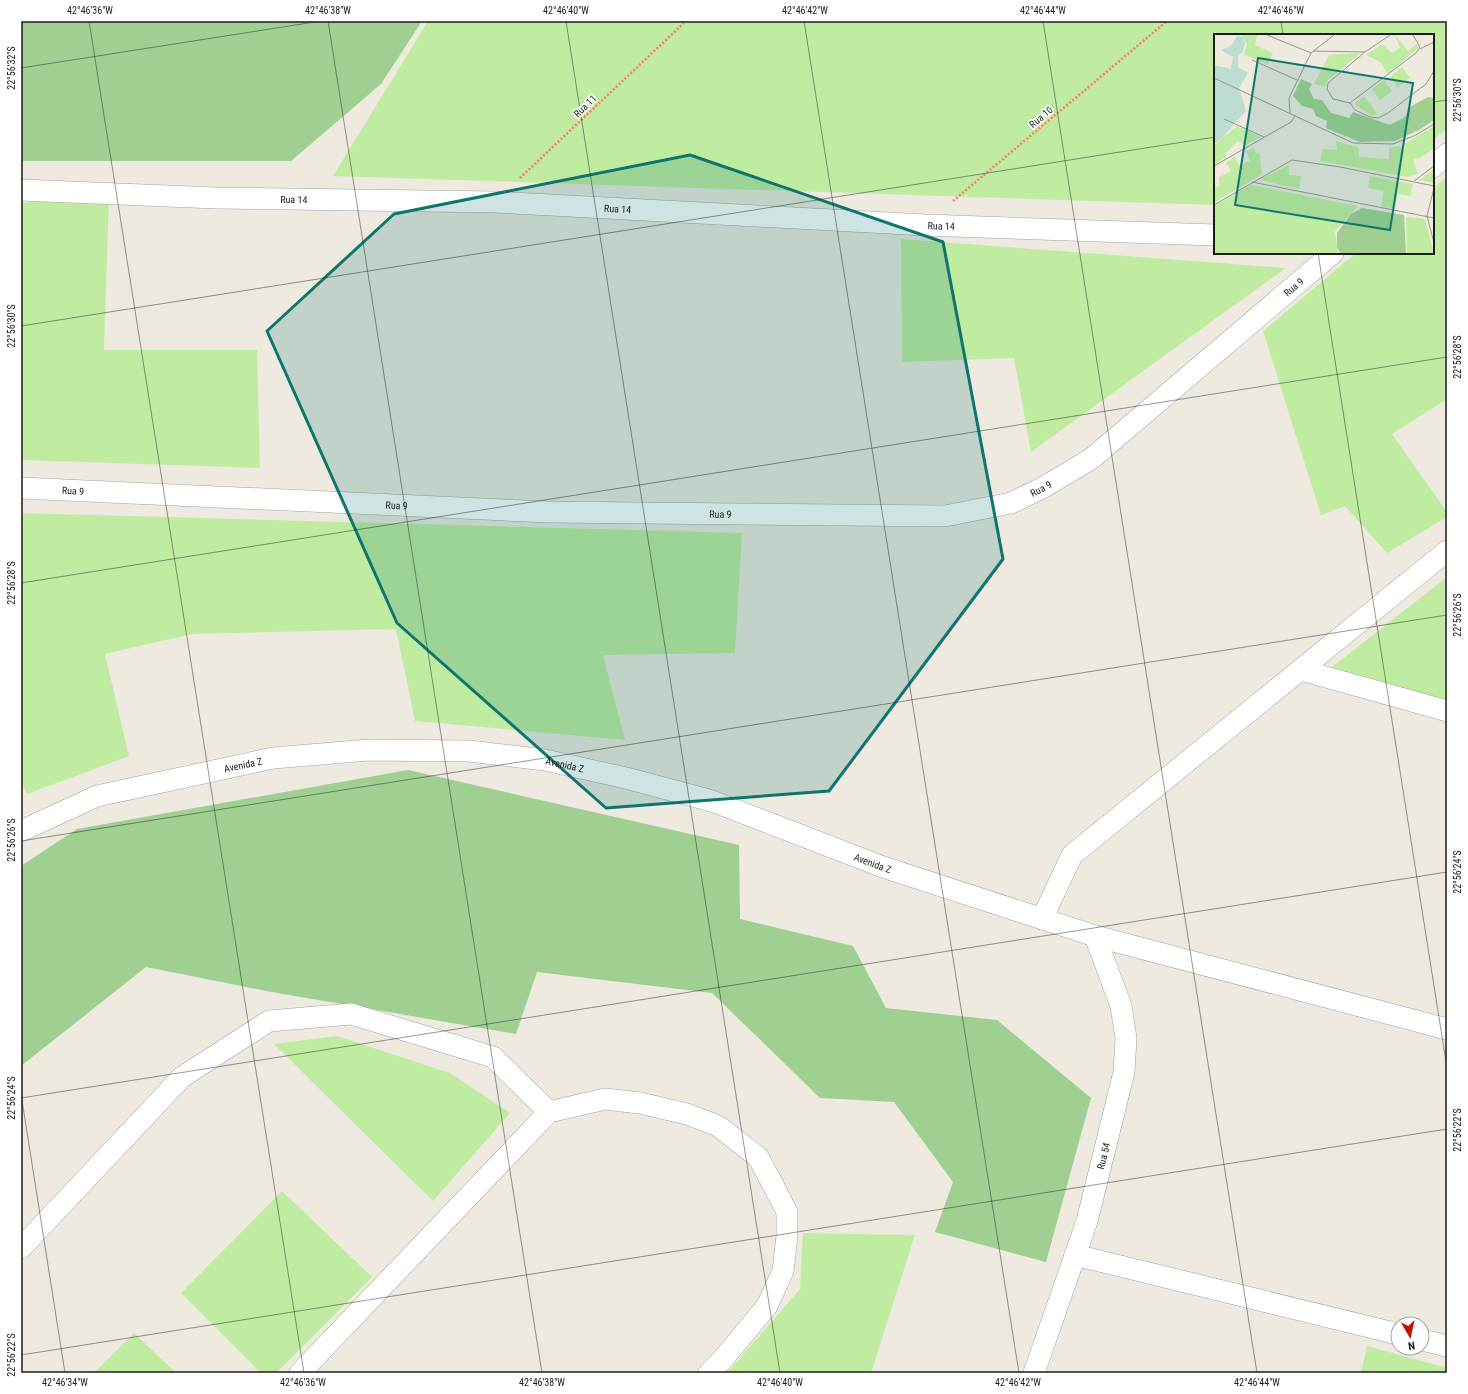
<svg xmlns="http://www.w3.org/2000/svg" width="1468" height="1394" viewBox="0 0 1468 1394" font-family="'Roboto Condensed',sans-serif">
  <style>
    .grass { fill: #c0eca1 }
    .forest { fill: #9fd092 }
    .lines { fill: none; stroke-linecap: round; stroke-linejoin: round }
    .street-casing { stroke: #a2a2a2; stroke-width: 22 }
    .path { stroke: #ff7d60; stroke-width: 2.5; stroke-dasharray: 2 2; stroke-linecap: butt }
    .street { stroke: #fff; stroke-width: 21 }
    .marked { fill: #0f766e; fill-opacity: 0.2; stroke: #0f766e; stroke-width: 3; stroke-linejoin: round }
    .ticks { fill: none; stroke: #1b1b1b; stroke-width: 1; stroke-opacity: 0.45 }
    .labels { text-anchor: middle; dominant-baseline: central; stroke-width: 3.5; stroke-linejoin: round; paint-order: stroke }
    .street-label { font-size: 10px; fill: #1b1b1b; stroke: #fff }
    .inset-road { fill: none; stroke: #9a9791; stroke-width: 1 }
    .view { fill: #0f766e; fill-opacity: 0.15; stroke: #0f766e; stroke-width: 2 }
    .inset-edge { fill: none; stroke: #1b1b1b; stroke-width: 2 }
    .neatline { fill: none; stroke: #1b1b1b; stroke-width: 1.5 }
    .ticks-label { font-size: 10px; text-anchor: middle; fill: #1b1b1b }
  </style>
  <rect width="100%" height="100%" fill="#eeeae0"/>
  <g class="grass">
    <path d="M428 21H1447V129L1433 140V35H1215V205L333 176Z"/>
    <path d="M1447 177V399L1392 434 1447 512V517L1387 553 1345 506 1321 515 1263 331 1356 253H1433V188Z"/>
    <path d="M109 194 104 350H257L260 468 21 460V203Z"/>
    <path d="M901 239 1286 268 1031 452 1014 358 902 362Z"/>
    <path d="M21 513 742 533 735 653 603 655 625 740 415 721 396 629 192 634 105 654 129 756 27 794 21 781Z"/>
    <path d="M1447 577V701L1327 671Z"/>
    <path d="M337 1036 450 1073 510 1113 433 1201 274 1044Z"/>
    <path d="M282 1191 372 1277 276 1373H261L181 1293Z"/>
    <path d="M803 1233 915 1235 871 1373H727L800 1289Z"/>
    <path d="M134 1333 176 1373H94Z"/>
    <path d="M1367 1346 1447 1368V1373H1361Z"/>
  </g>
  <g class="forest">
    <path d="M21 21H422L381 84 291 161H21Z"/>
    <path d="M408 770 739 845 740 919 853 946 886 1008 997 1020 1091 1098 1046 1262 935 1232 953 1182 894 1102 820 1098 712 993 537 972 516 1034 266 991 146 967 21 1066V866L77 829Z"/>
  </g>
  <g class="lines">
    <g class="street-casing">
      <g id="street">
        <path d="M1433 167 1447 154"/>
        <path id="s1" d="M21 190 216 198 495 202 925 225 1215 235"/>
        <path id="s2" d="M21 488 548 512 945 516 1011 503 1044 487 1091 459 1333 253"/>
        <path d="M1301 670 1447 711"/>
        <path id="s3" d="M21 831 97 796 273 758 369 750 469 751 545 760 626 778 712 801 883 867 1095 936 1447 1029"/>
        <path d="M1042 919 1072 855 1447 551"/>
        <path d="M21 1248 182 1077 269 1021 351 1014 493 1057 549 1112"/>
        <path d="M1075 1255 1398 1334"/>
        <path d="M1422 1340 1447 1346"/>
        <path d="M300 1373 549 1112 605 1099 640 1103 687 1114 718 1126 758 1157 772 1183 787 1212V1236L783 1271 767 1306 723 1359 709 1373"/>
        <path id="s4" d="M1034 1373 1087 1221 1124 1072 1126 1038 1121 1006 1095 936"/>
      </g>
    </g>
    <g class="path">
      <path d="M520 178 686 21"/>
      <path d="M953 201 1167 21"/>
    </g>
    <use href="#street" class="street"/>
  </g>
  <path class="marked" d="M690 155 943 242 1003 559 829 791 606 808 397 623 267 331 394 214Z"/>
  <path class="ticks" d="M89 21 304 1373M328 21 542 1373M566 21 780 1373M804 21 1019 1373M1043 21 1257 1373M1281 21 1283 35M21 68 321 21M1433 102 1447 100M1318 253 1447 1068M21 326 1215 137M21 583 1447 357M21 841 1447 615M21 1094 65 1373M21 1098 1447 872M21 1355 1447 1129"/>
  <g class="labels">
    <g class="street-label">
      <text transform="translate(585 106) rotate(-44)">Rua 11</text>
      <text transform="translate(1041 117) rotate(-40)">Rua 10</text>
      <text stroke="none"><textPath href="#s1" startOffset="273">Rua 14</textPath></text>
      <text stroke="none"><textPath href="#s1" startOffset="597">Rua 14</textPath></text>
      <text stroke="none"><textPath href="#s1" startOffset="921">Rua 14</textPath></text>
      <text stroke="none"><textPath href="#s2" startOffset="1349">Rua 9</textPath></text>
      <text stroke="none"><textPath href="#s2" startOffset="1025">Rua 9</textPath></text>
      <text stroke="none"><textPath href="#s2" startOffset="52">Rua 9</textPath></text>
      <text stroke="none"><textPath href="#s2" startOffset="376">Rua 9</textPath></text>
      <text stroke="none"><textPath href="#s2" startOffset="700">Rua 9</textPath></text>
      <text stroke="none"><textPath href="#s3" startOffset="233">Avenida Z</textPath></text>
      <text stroke="none"><textPath href="#s3" startOffset="557">Avenida Z</textPath></text>
      <text stroke="none"><textPath href="#s3" startOffset="881">Avenida Z</textPath></text>
      <text stroke="none"><textPath href="#s4" startOffset="228">Rua 54</textPath></text>
    </g>
  </g>
  <g transform="translate(1214 34)">
    <rect width="220" height="220" fill="#eeeae0"/>
    <path d="M28 1H43L41 11 59 19 54 31 30 20 33 10ZM181 1 194 17 203 10 204 14 174 40 166 28 152 21 169 10 177 19 186 14ZM146 19 113 47 112 52 100 50 115 21ZM188 33 196 44 184 53 176 43ZM170 46 178 57 166 66 158 55ZM150 62 164 81H157L140 70ZM23 92 47 103 32 111 24 107 11 120 12 123 0 130V111ZM220 92V114L206 124 199 125 204 140 194 143 106 127 109 115 123 116 122 107 144 113 145 123 175 125V114L186 112 188 117 191 116 190 110ZM39 114 43 120 45 119 48 140 0 169V154L6 151 4 144 17 137 12 129 21 123 25 131 36 127 32 117ZM75 131V141L87 142 85 155 45 146ZM220 135V149L206 146ZM156 142 199 150 196 162 184 160 181 174 167 173 170 157 154 154ZM37 151 144 172 121 197 124 219H0V172ZM192 183 211 185 220 219H193Z" fill="#c0eca1"/>
    <path d="M87 45 98 50 95 55 100 65 108 66 117 79 135 84 139 78 176 91 191 83 196 73 214 63 220 64V86L205 96 181 107 146 108 112 94 113 87 102 82 99 75 88 72 79 62ZM148 174 190 181 192 219H126L123 213V199L137 180Z" fill="#9fd092"/>
    <path d="M23 2 29 3 31 10 28 19 24 21V33L34 39 25 54 32 77 8 104 0 110V31L17 35 19 23 7 16 17 12Z" fill="#bcddd0"/>
    <path class="inset-road" d="M53 1 97 19M206 15 220 8M99 17 151 18 176 1M151 18 114 49 113 55 119 65 136 69 202 19 206 13 199 1M38 26 83 46M0 44 139 109 179 110 202 101 220 90M136 69 141 76 156 83 164 84 174 79 212 50 220 37M76 79 75 64 97 19 120 1M10 85 50 103M0 132 77 88 81 82M200 147 220 132M38 148 220 184M220 154 213 182 220 209M0 171 78 126 126 133 220 152"/>
    <path class="view" d="M44 24 199 49 176 196 21 171Z"/>
    <rect width="220" height="220" class="inset-edge"/>
  </g>
  <rect width="1468" height="1394" fill="none" stroke="#ffffff" stroke-width="44"/>
  <g transform="translate(1410 1336) rotate(171)"><circle r="19" fill="#ffffff" stroke="#a4a4a4"/>
  <path d="M0-3L7 15L0 10L-7 15Z" fill="#c71000"/>
  <text y="-6" font-size="11" font-weight="bold" text-anchor="middle" fill="#1b1b1b">N</text>
  </g>
  <rect x="22" y="22" width="1424" height="1350" class="neatline"/>
  <g class="ticks-label">
    <text x="90" y="14">42°46'36"W</text>
    <text x="328" y="14">42°46'38"W</text>
    <text x="566" y="14">42°46'40"W</text>
    <text x="805" y="14">42°46'42"W</text>
    <text x="1043" y="14">42°46'44"W</text>
    <text x="1281" y="14">42°46'46"W</text>
    <text transform="translate(11 68) rotate(-90)" y="4">22°56'32"S</text>
    <text transform="translate(1457 100) rotate(-90)" y="4">22°56'30"S</text>
    <text transform="translate(11 326) rotate(-90)" y="4">22°56'30"S</text>
    <text transform="translate(1457 357) rotate(-90)" y="4">22°56'28"S</text>
    <text transform="translate(11 583) rotate(-90)" y="4">22°56'28"S</text>
    <text transform="translate(1457 615) rotate(-90)" y="4">22°56'26"S</text>
    <text transform="translate(11 840) rotate(-90)" y="4">22°56'26"S</text>
    <text transform="translate(1457 872) rotate(-90)" y="4">22°56'24"S</text>
    <text transform="translate(11 1098) rotate(-90)" y="4">22°56'24"S</text>
    <text transform="translate(1457 1130) rotate(-90)" y="4">22°56'22"S</text>
    <text transform="translate(11 1355) rotate(-90)" y="4">22°56'22"S</text>
    <text x="65" y="1386">42°46'34"W</text>
    <text x="303" y="1386">42°46'36"W</text>
    <text x="542" y="1386">42°46'38"W</text>
    <text x="780" y="1386">42°46'40"W</text>
    <text x="1018" y="1386">42°46'42"W</text>
    <text x="1257" y="1386">42°46'44"W</text>
  </g>
</svg>
